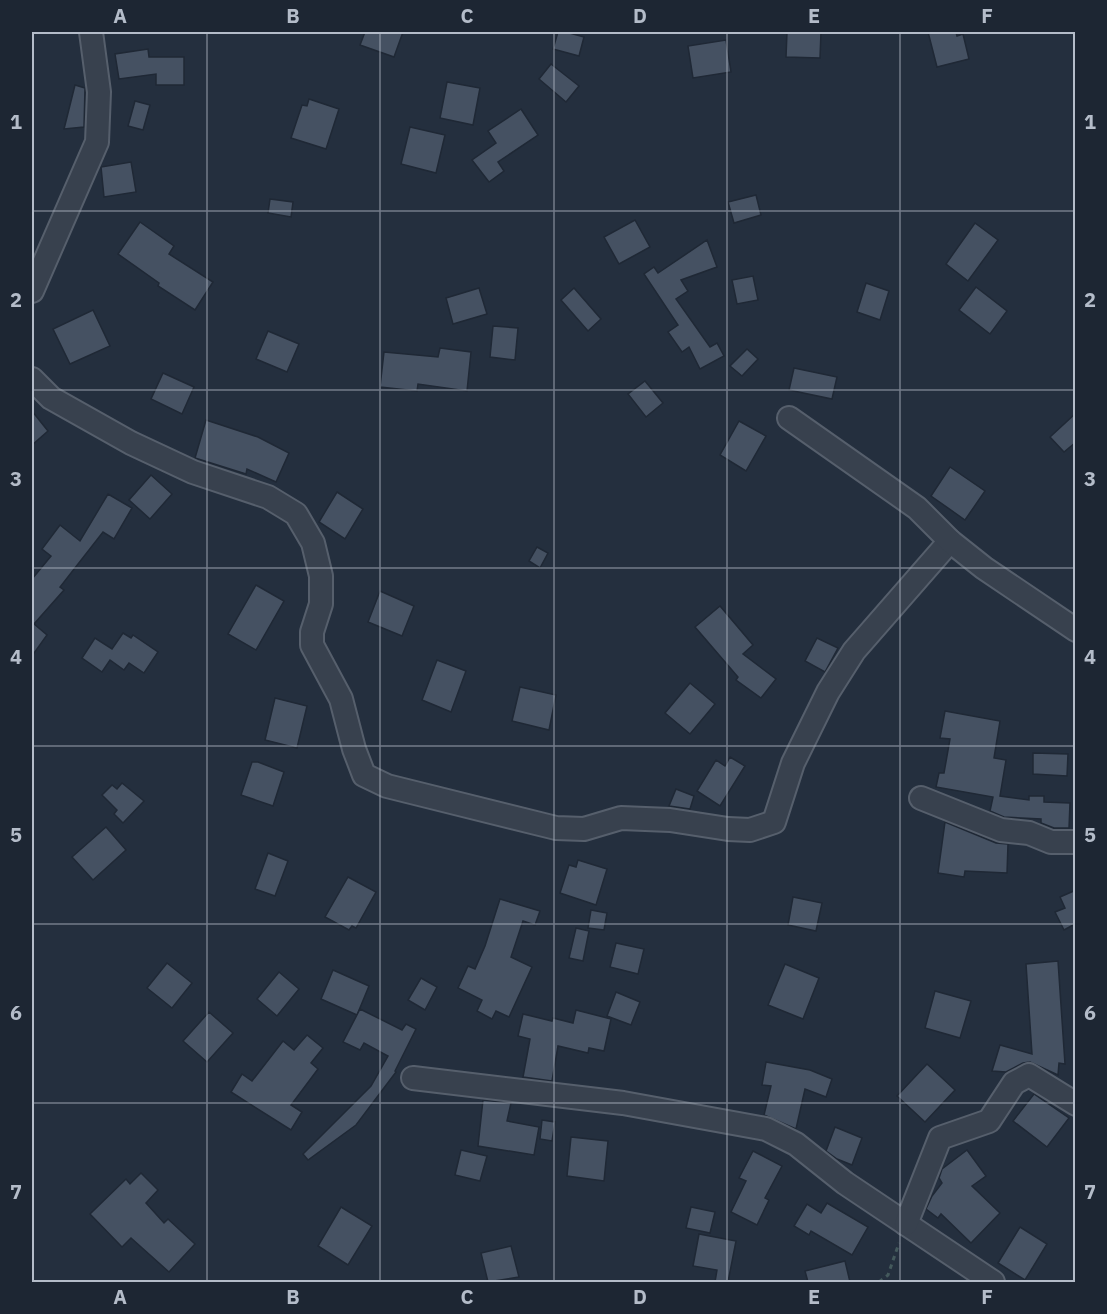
<svg xmlns="http://www.w3.org/2000/svg" width="1107" height="1314" viewBox="0 0 1107 1314" font-family="'IBM Plex Sans',sans-serif">
  <style>
    .building { fill: #455162; stroke: #1f2835; stroke-width: 1.5 }
    .lines { fill: none; stroke-linecap: round; stroke-linejoin: round }
    .minor-casing { stroke: #565f6c; stroke-width: 26 }
    .path { stroke: #44595c; stroke-width: 3; stroke-dasharray: 4.5 4.5; stroke-linecap: butt }
    .minor { stroke: #38414e; stroke-width: 22 }
    .grid { fill: none; stroke: #b4bcc9; stroke-width: 1.5; stroke-opacity: 0.55 }
    .neatline { fill: none; stroke: #b4bcc9; stroke-width: 2 }
    .grid-label { font-size: 20px; text-anchor: middle; font-weight: bold; fill: #b4bcc9 }
  </style>
  <rect width="100%" height="100%" fill="#242f3e"/>
  <g class="building">
    <path d="M365 32H403L394 57 360 45Z"/>
    <path d="M558 32H566L584 37 579 56 553 49Z"/>
    <path d="M787 32H821L820 58 786 57Z"/>
    <path d="M928 32H956L957 36 963 34 969 59 937 67Z"/>
    <path d="M726 40 731 72 693 78 688 46Z"/>
    <path d="M148 49 149 57H184V85H156V74L119 79 115 54Z"/>
    <path d="M551 64 579 86 566 102 539 79Z"/>
    <path d="M447 82 480 88 473 125 440 118Z"/>
    <path d="M75 85 85 88 84 127 64 129Z"/>
    <path d="M309 99 339 109 326 149 291 138 302 105 307 106Z"/>
    <path d="M135 101 150 105 143 130 128 126Z"/>
    <path d="M521 109 538 135 498 162 504 171 489 182 472 160 496 143 488 131Z"/>
    <path d="M410 127 445 135 436 173 401 164Z"/>
    <path d="M131 162 136 192 104 197 101 167Z"/>
    <path d="M756 195 761 215 734 223 728 202Z"/>
    <path d="M270 199 293 202 291 217 268 213Z"/>
    <path d="M635 220 650 247 619 264 604 237Z"/>
    <path d="M140 222 174 246 169 254 213 282 195 310 158 286 159 283 118 254Z"/>
    <path d="M975 223 998 240 968 281 946 264Z"/>
    <path d="M707 240 717 267 681 280 688 291 676 299 710 347 717 343 724 356 700 369 689 347 682 352 668 332 678 325 644 274 654 267 658 273Z"/>
    <path d="M753 276 758 300 737 304 732 280Z"/>
    <path d="M866 283 889 291 880 320 857 312Z"/>
    <path d="M976 287 1007 311 990 334 959 310Z"/>
    <path d="M479 288 487 314 453 324 446 298Z"/>
    <path d="M574 288 601 319 588 331 561 300Z"/>
    <path d="M93 310 110 346 70 364 53 329Z"/>
    <path d="M493 326 518 328 515 360 490 357Z"/>
    <path d="M268 331 299 344 287 372 256 359Z"/>
    <path d="M440 348 471 352 467 391 418 384 417 391 380 387 384 352 438 357Z"/>
    <path d="M747 349 758 359 742 376 730 366Z"/>
    <path d="M794 368 837 377 832 399 789 390Z"/>
    <path d="M163 373 194 387 182 414 151 399Z"/>
    <path d="M645 381 663 403 646 417 628 394Z"/>
    <path d="M32 411 48 431 32 445Z"/>
    <path d="M1076 413V442L1064 452 1050 437Z"/>
    <path d="M206 420 258 437 289 453 276 482 247 469 246 474 195 458Z"/>
    <path d="M739 421 766 436 746 471 720 455Z"/>
    <path d="M950 467 985 491 965 520 931 496Z"/>
    <path d="M151 475 172 494 150 519 129 500Z"/>
    <path d="M337 492 363 509 345 539 319 522Z"/>
    <path d="M108 494 132 508 114 539 103 532 60 587 64 590 34 624 47 635 32 656V579L51 556 42 549 60 525 80 541Z"/>
    <path d="M537 547 548 553 540 568 529 561Z"/>
    <path d="M256 585 284 601 256 650 228 634Z"/>
    <path d="M380 591 414 606 402 636 368 622Z"/>
    <path d="M720 606 753 645 743 654 776 679 761 698 736 680 738 677 695 627Z"/>
    <path d="M123 633 131 638 133 635 158 652 144 673 129 663 124 670 110 660 102 672 82 658 95 638 112 649Z"/>
    <path d="M817 638 838 648 825 672 805 661Z"/>
    <path d="M437 660 466 671 451 712 422 700Z"/>
    <path d="M690 683 715 704 690 734 665 713Z"/>
    <path d="M520 687 556 695 549 730 512 721Z"/>
    <path d="M275 698 307 706 297 748 265 740Z"/>
    <path d="M945 711 1000 721 994 758 1006 760 1000 796 1029 800V796H1044V802L1070 803 1069 828H1054L1041 823V819L1004 817 990 811 993 797 936 787 939 773H944L950 739 940 738Z"/>
    <path d="M1033 753 1068 754 1067 776 1033 774Z"/>
    <path d="M730 757 745 766 720 806 697 791 716 760 725 766Z"/>
    <path d="M252 762H258L284 772 273 806 241 795Z"/>
    <path d="M122 783 144 801 123 823 114 814 117 810 102 795 112 785 117 789Z"/>
    <path d="M676 789 694 796 690 809 669 806Z"/>
    <path d="M945 822 996 843 1008 844 1007 873 965 871 964 877 938 873Z"/>
    <path d="M106 827 126 850 93 880 72 857Z"/>
    <path d="M268 853 288 861 275 896 255 889Z"/>
    <path d="M578 860 607 869 596 905 560 893 569 865 576 867Z"/>
    <path d="M348 877 376 892 356 928 352 926 349 930 325 917Z"/>
    <path d="M1076 890V930L1073 925 1064 930 1055 912 1065 908 1060 897Z"/>
    <path d="M793 897 822 903 816 931 788 925Z"/>
    <path d="M500 899 540 911 535 925 523 921 511 957 532 967 509 1017 496 1011 492 1019 477 1011 482 1000 458 988 468 966 475 969 485 946Z"/>
    <path d="M591 910 607 913 604 930 588 928Z"/>
    <path d="M576 928 589 931 583 961 569 958Z"/>
    <path d="M616 943 644 949 638 974 610 967Z"/>
    <path d="M1058 961 1065 1064 1059 1063 1058 1075 1030 1062 1023 1063 1006 1072 992 1071 1000 1045 1032 1054 1026 964Z"/>
    <path d="M167 963 192 983 172 1008 147 988Z"/>
    <path d="M785 964 819 978 803 1019 768 1005Z"/>
    <path d="M333 970 369 986 357 1015 321 999Z"/>
    <path d="M279 972 299 989 277 1016 257 999Z"/>
    <path d="M421 978 437 987 425 1010 408 1000Z"/>
    <path d="M935 991 971 1001 960 1038 925 1028Z"/>
    <path d="M616 992 640 1002 631 1025 607 1016Z"/>
    <path d="M360 1009 402 1030 406 1024 416 1029 395 1071 396 1072 356 1125 308 1160 303 1154 371 1086 388 1056 364 1043 360 1050 343 1042Z"/>
    <path d="M576 1010 611 1019 604 1051 589 1048 588 1053 558 1046 552 1081 523 1077 530 1039 518 1036 523 1014 552 1021 553 1018 573 1023Z"/>
    <path d="M209 1012 233 1033 207 1062 183 1041Z"/>
    <path d="M307 1035 323 1048 311 1063 318 1069 291 1105 302 1112 291 1130 231 1092 242 1074 252 1081 283 1041 294 1050Z"/>
    <path d="M766 1062 810 1070 832 1079 826 1097 805 1089 796 1129 764 1115 771 1086 762 1085Z"/>
    <path d="M927 1064 955 1090 925 1122 897 1096Z"/>
    <path d="M1034 1094 1069 1118 1047 1147 1013 1121Z"/>
    <path d="M483 1100 511 1103 507 1121 539 1127 534 1155 478 1146Z"/>
    <path d="M542 1120 555 1122 552 1141 540 1139Z"/>
    <path d="M835 1127 862 1138 852 1165 837 1159 826 1151Z"/>
    <path d="M571 1137 608 1141 604 1181 567 1176Z"/>
    <path d="M461 1150 487 1156 480 1181 455 1175Z"/>
    <path d="M967 1150 986 1176 972 1186 1000 1213 971 1243 941 1214 938 1218 926 1209 932 1196 942 1183 939 1178 942 1169Z"/>
    <path d="M753 1151 782 1166 765 1198 769 1200 757 1225 731 1212 746 1181 739 1178Z"/>
    <path d="M141 1173 158 1190 146 1203 164 1223 168 1219 195 1244 169 1272 131 1238 122 1247 90 1214 126 1179 130 1184Z"/>
    <path d="M827 1203 868 1227 852 1255 811 1231 809 1235 794 1226 807 1204 821 1213Z"/>
    <path d="M341 1207 372 1226 348 1265 318 1246Z"/>
    <path d="M691 1207 715 1212 710 1233 686 1228Z"/>
    <path d="M1020 1227 1047 1244 1025 1280 998 1263Z"/>
    <path d="M699 1234 736 1241 728 1282H715L717 1270 693 1266Z"/>
    <path d="M511 1246 519 1277 488 1282 481 1253Z"/>
    <path d="M845 1261 850 1282H808L805 1271Z"/>
  </g>
  <g class="lines">
    <g class="minor-casing">
      <g id="minor">
        <path d="M32 291 97 142 99 92 91 32"/>
        <path d="M32 379 51 398 131 443 193 472 268 497 296 514 313 543 321 576V604L312 632V645L341 699 354 749 364 775 387 786 556 828 584 829 621 818 670 820 728 829 750 830 774 822 793 763 828 692 854 651 950 541"/>
        <path d="M789 418 917 508 950 541 984 568 1076 630"/>
        <path d="M921 798 1001 830 1029 833 1051 842H1076"/>
        <path d="M413 1078 623 1103 766 1129 796 1144 845 1183 993 1282"/>
        <path d="M906 1224 940 1138 989 1121 1014 1083 1029 1075 1076 1104"/>
      </g>
    </g>
    <path class="path" d="M879 1282 888 1275 899 1243"/>
    <use href="#minor" class="minor"/>
  </g>
  <path class="grid" d="M207 32V1282M380 32V1282M554 32V1282M727 32V1282M900 32V1282M32 211H1076M32 390H1076M32 568H1076M32 746H1076M32 924H1076M32 1103H1076"/>
  <rect width="1107" height="1314" fill="none" stroke="#1d2633" stroke-width="66"/>
  <rect x="33" y="33" width="1041" height="1248" class="neatline"/>
  <g class="grid-label">
    <text x="120" y="23">A</text>
    <text x="293" y="23">B</text>
    <text x="467" y="23">C</text>
    <text x="640" y="23">D</text>
    <text x="814" y="23">E</text>
    <text x="987" y="23">F</text>
    <text x="16" y="129">1</text>
    <text x="1090" y="129">1</text>
    <text x="16" y="307">2</text>
    <text x="1090" y="307">2</text>
    <text x="16" y="486">3</text>
    <text x="1090" y="486">3</text>
    <text x="16" y="664">4</text>
    <text x="1090" y="664">4</text>
    <text x="16" y="842">5</text>
    <text x="1090" y="842">5</text>
    <text x="16" y="1020">6</text>
    <text x="1090" y="1020">6</text>
    <text x="16" y="1199">7</text>
    <text x="1090" y="1199">7</text>
    <text x="120" y="1304">A</text>
    <text x="293" y="1304">B</text>
    <text x="467" y="1304">C</text>
    <text x="640" y="1304">D</text>
    <text x="814" y="1304">E</text>
    <text x="987" y="1304">F</text>
  </g>
</svg>
